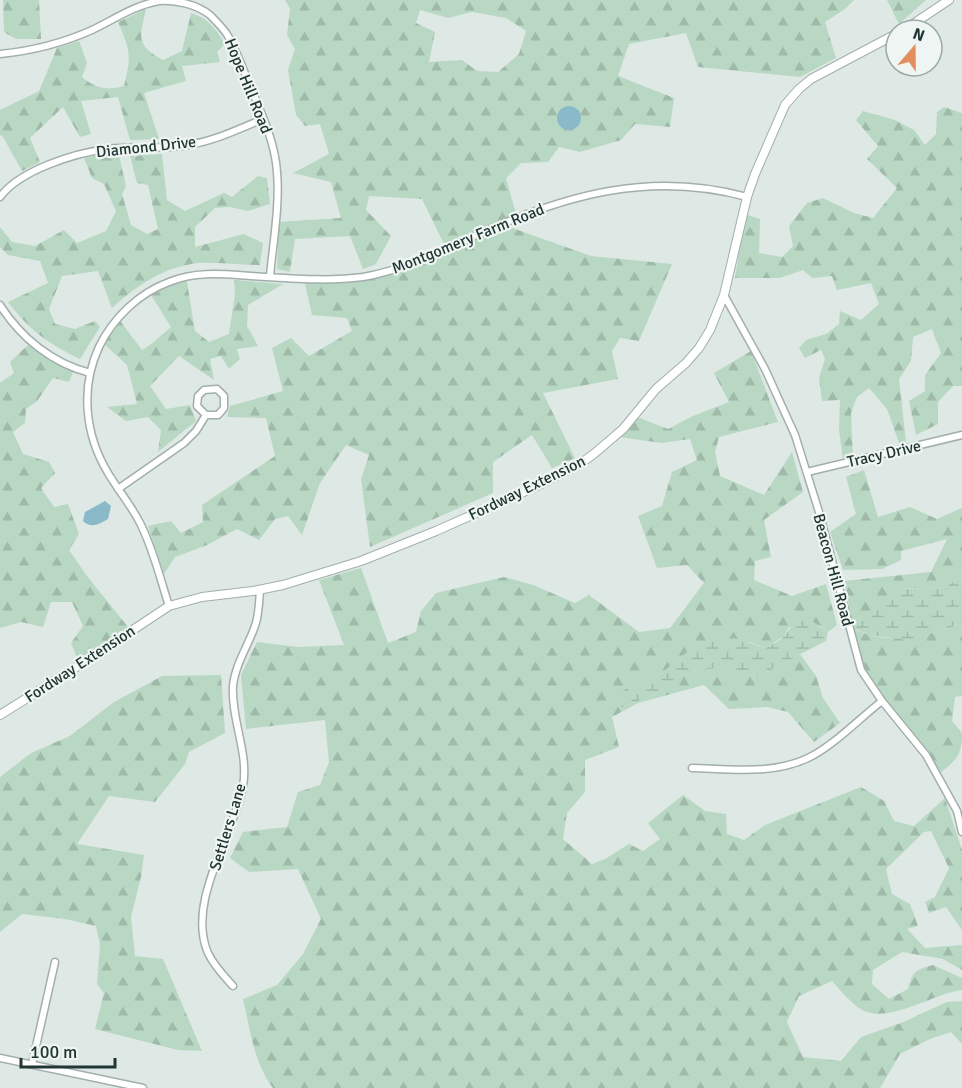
<svg xmlns="http://www.w3.org/2000/svg" width="962" height="1088" viewBox="0 0 962 1088" font-family="Signika,sans-serif">
  <style>
    .forest { fill: url(#forest-firs); fill-rule: evenodd }
    .wetland { fill: url(#wetland-marsh) }
    .water { fill: #8ab9c9 }
    .lines { fill: none; stroke-linecap: round; stroke-linejoin: round }
    .minor-casing { stroke: #a2afac; stroke-width: 9 }
    .tertiary-casing { stroke: #a2afac; stroke-width: 10 }
    .minor { stroke: #fff; stroke-width: 6 }
    .tertiary { stroke: #fff; stroke-width: 8 }
    .labels { text-anchor: middle; dominant-baseline: central; stroke-width: 4.5; stroke-linejoin: round; paint-order: stroke }
    .street-label { font-size: 16px; fill: #213633; stroke: #eef5f2 }
  </style>
  <defs>
    <pattern id="forest-firs" width="22" height="20" patternUnits="userSpaceOnUse" patternTransform="scale(1.5)"><rect width="22" height="20" fill="#b9d8c4"/><path d="M5 1l3.5 6h-7zM16 11l3.5 6h-7z" fill="#9fbaa9"/></pattern>
    <pattern id="wetland-marsh" width="20" height="14" patternUnits="userSpaceOnUse" patternTransform="scale(1.5)"><rect width="20" height="14" fill="#b9d8c4"/><path d="M1 5h8M5 5V1M11 12h8M15 12V8" fill="none" stroke="#9fbaa9"/></pattern>
  </defs>
  <rect width="100%" height="100%" fill="#dee8e5"/>
  <g class="forest">
    <path d="M3 0H39L41 39H16L4 32Z"/>
    <path d="M285 0H854L845 9 825 22 836 58 800 77 698 67 686 33 629 44 618 76 674 98 670 127 635 124 621 140 580 152 559 147 548 162 521 163 506 178 516 214 444 244 422 199 369 196 366 210 391 236 376 264 363 269 350 236 295 239 290 272 277 269 279 222 341 218 331 182 293 173 329 154 320 124 305 126 296 115 288 70 295 49 287 35 290 9ZM420 10 448 18 472 12 506 18 526 31 519 54 498 72 477 71 462 60 429 62 435 32 416 23Z"/>
    <path d="M887 0H926L899 24Z"/>
    <path d="M146 9C140 37 135 45 163 60L182 51 191 13C208 18 216 29 225 44L217 52 220 62 182 66 186 81 144 93 159 139 130 140 118 97 81 101 91 134 80 137 63 107 30 138 40 162 22 171 2 135 0 136V110L39 91 57 48 79 41 87 63 82 77C95 88 107 91 124 86 132 55 130 51 118 22Z"/>
    <path d="M944 107 962 113V386H953L938 402V424L916 435 909 401 925 391V375L941 353 932 329 913 337 911 361 899 379 906 442 899 443 887 409 869 388 857 397 851 413 853 457 843 459 839 430 840 400 822 401 819 378 825 359 821 350 805 358 799 348 806 340 826 334 839 324 840 311 861 320 879 304 871 283 837 290 832 276 812 278 803 270 780 278H735L745 214 760 219 759 253 782 257 793 246 789 226 807 203 823 198 854 213 873 218 897 188 867 159 878 146 856 120 863 111 895 120 914 130 925 145 936 134 937 112Z"/>
    <path d="M118 151 126 186 122 194 131 225 147 234 158 229 148 185 137 183 130 156 162 154 167 200 185 211 224 193 232 197 258 176 267 178 270 204 248 211 230 207 215 208 195 227V247L244 234 263 243 260 265C240 265 219 262 199 263 165 266 136 286 112 308L98 271 62 276 49 309 55 324 75 329 95 321 100 327 80 359C49 344 29 330 8 302L48 283 40 261 8 255 0 247V227L12 242 35 246 64 230 77 243 106 231 116 211 104 184 92 178 84 158Z"/>
    <path d="M501 224 591 256 672 264 639 341 620 338 612 351 618 379 543 393 575 458 552 468 532 435 493 462V493L370 547 361 479 369 455 346 445 320 483 302 535 288 516 275 519 259 540 237 529 207 545 175 557 164 574 148 526 171 521 181 533 203 522 202 505 275 456 266 418 227 417 230 406 283 391 272 348 291 338 309 356 352 331 347 318 312 315 305 284 313 280 379 274Z"/>
    <path d="M186 276 195 331 209 342 229 334 235 294 234 280 283 284 248 305 247 326 258 346 237 349 240 359 229 369 221 356 210 359 214 380 179 356 150 386 166 409 190 405 196 421 158 452 161 430 148 417 126 421 107 407 137 404 127 365 102 342 118 318 142 350 150 345 171 327 151 295 154 288Z"/>
    <path d="M29 344 62 366 74 370 69 382 53 378 37 401 26 409 25 423 13 432 23 454 49 462 55 473 41 488 54 507 68 504 79 534 69 550 87 576 128 627 78 660 71 643 83 626 72 602H51L43 627 21 622 0 628V383L14 373 10 362Z"/>
    <path d="M751 351 778 422 719 437 715 452 720 476 764 495 792 452 803 492 764 520 771 557 755 561 754 580 792 596 826 584 837 625 828 632 819 625 789 627 784 636 766 648 749 642 696 645 661 674 638 682 623 707 656 694 682 674 721 667 740 675 749 676 762 674 800 654 816 676 823 698 840 723 814 742 788 712 767 707 729 709 704 685 638 703 612 717 619 747 585 760V792L567 813 563 839 592 864 605 859 629 844 643 851 660 839 648 823 683 795 705 811 726 814 727 834 744 840 765 825 861 787 884 801 894 821 914 826 945 798 962 850V930L946 907 929 913 925 902 935 897 949 868 931 831 924 832 886 869 892 894 910 904 918 926 907 929 925 948 962 945V970L943 959 902 952 873 970 872 984 889 999 908 989C913 971 915 970 933 965L962 978V990C933 993 886 1027 859 1008 849 1001 840 990 832 981L799 996 787 1022 803 1057 841 1061 861 1037 901 1023 947 1002 962 1001V1044L951 1032 930 1039 900 1054 880 1088H273C254 1063 250 1029 243 999L277 985 303 954 321 919 298 869 249 872 230 858 243 832 287 827 298 792 320 785 329 762 325 720 246 729 241 675 257 642 298 647 344 645 319 580 361 568 388 643 416 632 421 611 436 593 504 577 533 585 575 603 589 595 639 632 670 628 704 583 687 565 657 568 638 516 662 506 672 472 697 460 690 439 662 443 618 437 637 417 668 429 693 416 729 402 714 373Z"/>
    <path d="M864 470 878 517 910 507 937 519 962 508V575L946 587 899 589 855 630C896 646 922 636 962 624V696L955 697 952 721 962 733C962 756 957 759 939 774L883 698 860 661 844 581 931 572 947 539 901 551V560L882 569 843 570 830 532 856 514 846 477Z"/>
    <path d="M221 675 225 733 189 752 185 764 155 802 109 796 77 844 144 855 141 877 131 917 135 956 163 959 202 1051 178 1050 95 1029 104 993 97 984 100 945 96 926 65 919 22 914 0 932V777L31 753 70 736 114 702 162 676Z"/>
  </g>
  <g class="wetland">
    <path d="M962 575V624L909 640 868 635 855 629 861 617 899 589 946 587Z"/>
    <path d="M809 619 828 632 826 641 762 674 749 676 740 675 721 667 682 674 656 694 623 707 614 703 617 694 638 682 661 674 695 645 734 638 766 648C772 644 780 641 784 636 795 624 790 622 809 619Z"/>
  </g>
  <g class="water">
    <circle cx="569" cy="118" r="12"/>
    <path d="M105 501 111 506 108 519C99 524 92 529 83 521L85 512Z"/>
  </g>
  <g class="lines">
    <g class="minor-casing">
      <g id="minor">
        <path d="M0 54C31 51 63 43 92 30 113 20 135 5 159 1 176 0 196 4 210 15 216 21 224 29 228 36 236 50 242 66 248 81 260 110 275 141 277 172 280 205 273 243 270 276"/>
        <path d="M0 197C20 170 75 153 107 149 131 146 156 149 181 146 210 143 237 130 263 119"/>
        <path d="M724 295 765 369 795 435 819 512 861 670 882 701 926 755 957 811 962 832"/>
        <path d="M0 305C21 338 52 363 90 373"/>
        <path d="M807 472 962 435"/>
        <path d="M118 489 184 443 196 431 206 415 197 406 198 396 204 390 217 389 224 396V408L218 415H206"/>
        <path d="M169 606C160 578 153 548 140 523 131 505 118 490 108 473 85 435 80 388 99 347 113 318 139 293 169 282 196 271 222 274 251 276 288 278 325 282 363 277 405 270 443 250 481 233 568 194 652 171 747 197"/>
        <path d="M692 768C729 769 773 775 808 758 832 747 860 718 882 701"/>
        <path d="M233 986C224 976 214 966 208 953 186 902 233 837 243 786 249 753 231 720 233 686 235 665 248 646 255 626 259 615 259 602 260 590"/>
        <path d="M0 1058 143 1088"/>
        <path d="M32 1064 55 962"/>
      </g>
    </g>
    <g class="tertiary-casing">
      <g id="tertiary">
        <path d="M904 30 949 0"/>
        <path d="M0 715 86 661 169 606 202 597 253 591 283 585 361 561 436 531 537 486 580 464 595 453 623 429 656 389 686 363 699 348 710 330 724 295 747 197 755 174 785 105 799 89 811 79 896 34"/>
      </g>
    </g>
    <use href="#minor" class="minor"/>
    <use href="#tertiary" class="tertiary"/>
  </g>
  <g class="labels">
    <g class="street-label">
      <text transform="translate(248 86) rotate(68)">Hope Hill Road</text>
      <text transform="translate(146 147) rotate(-6)">Diamond Drive</text>
      <text transform="translate(468 239) rotate(-22)">Montgomery Farm Road</text>
      <text transform="translate(884 454) rotate(-13)">Tracy Drive</text>
      <text transform="translate(527 488) rotate(-26)">Fordway Extension</text>
      <text transform="translate(833 570) rotate(75)">Beacon Hill Road</text>
      <text transform="translate(80 664) rotate(-33)">Fordway Extension</text>
      <text transform="translate(228 827) rotate(-73)">Settlers Lane</text>
    </g>
  </g>
  <g transform="translate(914 48) rotate(20)"><circle r="28" fill="#eef5f2" stroke="#9ca9a6" stroke-width="1.5"/>
  <path d="M0-4.5L10 22L0 15L-10 22Z" fill="#e48e60"/>
  <text y="-9" font-size="16" font-weight="bold" text-anchor="middle" fill="#213633">N</text>
  </g>
  <path d="M21 1058v9h94v-9" fill="none" stroke="#213633" stroke-width="3"/>
  <text x="30" y="1058" font-size="18" fill="#213633" stroke="#eef5f2" stroke-width="4.5" paint-order="stroke">100 m</text>
</svg>
